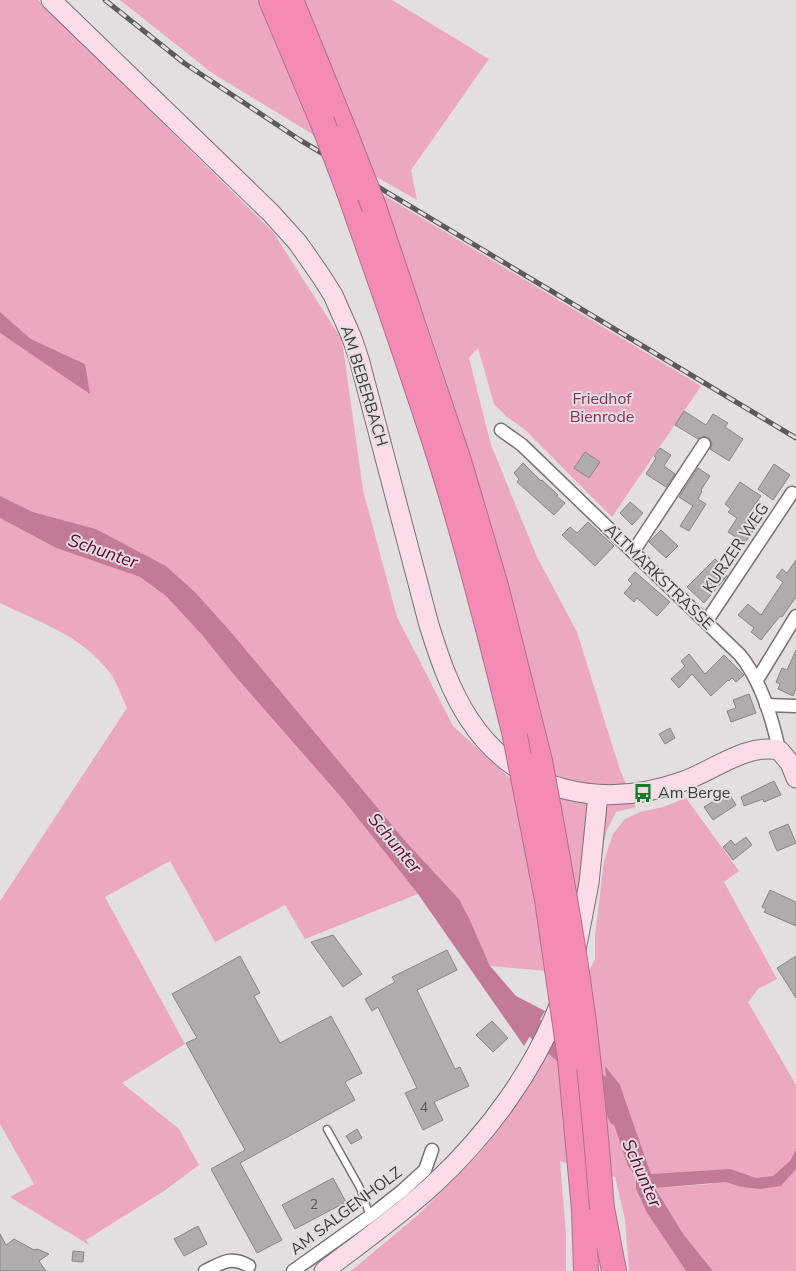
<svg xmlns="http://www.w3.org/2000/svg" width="796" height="1271" viewBox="0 0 796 1271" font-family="'Nunito Sans',sans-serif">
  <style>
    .green { fill: #eca8c0 }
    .water { fill: #c37a96 }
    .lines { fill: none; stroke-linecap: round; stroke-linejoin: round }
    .river { stroke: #c37a96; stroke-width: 20 }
    .building { fill: #b0abad; stroke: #8a8587 }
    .service-casing { stroke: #777374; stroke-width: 9 }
    .minor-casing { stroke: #777374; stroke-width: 15 }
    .secondary-casing { stroke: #777374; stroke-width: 21 }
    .motorway-casing { stroke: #b36f8a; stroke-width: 26 }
    .service { stroke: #fff; stroke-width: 6 }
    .minor { stroke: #fff; stroke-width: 12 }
    .secondary { stroke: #fbdce8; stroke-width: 19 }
    .motorway { stroke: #f38bb4; stroke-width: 24 }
    .rail-casing { stroke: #5c5a5b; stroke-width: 5 }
    .rail { stroke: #e3dee0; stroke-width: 3; stroke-dasharray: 9; stroke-linecap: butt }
    .motorway-bridge-casing { stroke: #b36f8a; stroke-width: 26; stroke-linecap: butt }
    .motorway-bridge { stroke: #f38bb4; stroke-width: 24 }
    .labels { text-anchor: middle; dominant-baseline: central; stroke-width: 4; stroke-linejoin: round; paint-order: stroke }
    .number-label { font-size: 14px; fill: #5a5758 }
    .street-label { font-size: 16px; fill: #3d3b3c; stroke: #e3dee0 }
    .park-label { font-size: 16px; fill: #872f56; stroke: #e3dee0 }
    .poi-label { font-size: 16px; fill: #3d3b3c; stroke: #e3dee0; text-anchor: start }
    .water-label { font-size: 18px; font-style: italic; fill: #610637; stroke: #e3dee0 }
  </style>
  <rect width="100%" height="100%" fill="#e3dee0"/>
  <g class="green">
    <path d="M0 0H38L273 232 342 340 363 490 397 617 453 726 512 780 532 880 547 971 490 966 470 920 459 899 407 843 231 632 195 592 166 566 96 529 33 512 0 496V333L29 352 85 364 31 339 0 312Z"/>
    <path d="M120 0H392L489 59 411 170 417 200 373 175 309 132 212 73Z"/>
    <path d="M377 191 701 386 612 517 524 429 506 416 494 404 478 348 469 358 491 445 537 557 577 632 620 770 636 807 616 812 606 832 591 920 585 944 553 762 507 585 462 429 426 320Z"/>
    <path d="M0 518 56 548 140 577 166 596 202 635 235 676 340 796 418 894 305 939 285 905 215 942 170 861 105 897 185 1044 122 1083 179 1129 199 1165 164 1191 86 1240 89 1245 10 1197 34 1184 0 1124V901L127 708C121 696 117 682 110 673 83 636 39 622 0 603Z"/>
    <path d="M686 798 739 871 724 882 777 979 758 989 748 1002 796 1085V1271H713L684 1235 655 1188 712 1184 707 1172 651 1174 620 1085 612 1119 628 1165 636 1176V1189L647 1213 686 1271H629L625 1220 615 1177 560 1161 566 1233V1271H351L418 1215 478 1155 523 1096 551 1047 595 959V936L604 861 613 834 625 819 640 812 663 807Z"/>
  </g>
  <g class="water">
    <path d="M0 312 31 339 85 364 90 394 0 333Z"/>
    <path d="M0 496 33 512 96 529 166 566 195 592 231 632 407 843 459 899 470 920 490 966 516 996 545 1011 524 1046 418 894 340 796 235 676 202 635 166 596 140 577 56 548 0 518Z"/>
    <path d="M605 1066 620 1085 651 1174 730 1169 756 1178 773 1176 790 1161 796 1150V1169L781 1186 760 1189 741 1187 726 1182 655 1188 684 1235 713 1271H686L647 1213 636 1189V1176L628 1166 612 1119 608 1102Z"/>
  </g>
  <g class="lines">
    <path class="river" d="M514 1010 610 1094 618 1116"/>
  </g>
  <g class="building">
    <path d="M684 411 706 425 713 414 728 423 725 427 743 439 729 461 710 449 712 444 709 438 704 436 698 439 675 425Z"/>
    <path d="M660 448 671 455 664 466 675 474 666 487 646 474 656 458 654 456Z"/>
    <path d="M585 452 600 462 589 478 574 468Z"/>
    <path d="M523 463 541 481 542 480 558 495 556 496 565 503 554 515 517 482 519 479 514 473Z"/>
    <path d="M774 464 790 475 773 500 758 489Z"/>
    <path d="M698 468 710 476 701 490 702 491 698 499 706 504 689 531 680 526 693 506 679 497Z"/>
    <path d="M740 482 761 496 751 510 762 517 745 543 728 532 737 518 728 512 731 509 725 504Z"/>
    <path d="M630 502 643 513 632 525 620 513Z"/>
    <path d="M588 522 614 546 595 566 562 535 570 527 577 533Z"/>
    <path d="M661 530 678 546 666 558 649 542Z"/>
    <path d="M715 559 727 570 724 573 727 576 704 603 687 587Z"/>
    <path d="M796 560V597L782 617 780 616 761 640 751 632 754 628 738 615 748 604 761 615 783 582 776 577 782 569 787 573Z"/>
    <path d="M635 572 670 602 657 616 637 598 634 602 624 593 632 584 628 580Z"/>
    <path d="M796 650V689L793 696 778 689 780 684 776 682 782 668 787 670Z"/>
    <path d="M689 654 705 674 724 655 744 675 736 682 732 678 729 681 728 680 711 696 692 674 679 688 671 679 685 666 681 661Z"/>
    <path d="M749 694 756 713 731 722 727 711 736 708 733 700Z"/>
    <path d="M670 728 675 738 665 744 659 734Z"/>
    <path d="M774 781 781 795 764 802 763 799 744 806 741 797Z"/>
    <path d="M728 792 736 805 713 820 704 807Z"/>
    <path d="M788 824 796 843 777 851 769 832Z"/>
    <path d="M746 837 752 845 733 860 723 847 731 840 735 845Z"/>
    <path d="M770 890 796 902V926L764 912 766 909 762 907Z"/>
    <path d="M333 935 362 974 343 987 311 942Z"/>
    <path d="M447 950 457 970 417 990 455 1069 460 1067 469 1086 434 1102 443 1120 423 1130 405 1093 417 1088 378 1007 372 1011 365 999 395 982 392 977Z"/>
    <path d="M240 956 260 993 254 996 280 1043 331 1016 362 1073 345 1082 355 1100 240 1163 282 1240 257 1253 211 1169 245 1150 186 1043 197 1038 172 994Z"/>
    <path d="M796 956V998L777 968Z"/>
    <path d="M492 1021 508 1038 493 1052 476 1035Z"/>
    <path d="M357 1129 362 1138 351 1144 346 1136Z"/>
    <path d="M333 1178 346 1202 295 1229 282 1205Z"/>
    <path d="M198 1226 207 1244 184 1256 174 1239Z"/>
    <path d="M0 1234 6 1245 14 1239 34 1250 37 1249 49 1254 39 1261 46 1271H0Z"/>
    <path d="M73 1251 84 1252 83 1262 72 1261Z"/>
  </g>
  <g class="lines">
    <g class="service-casing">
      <path id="service" d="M327 1129 360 1188 370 1216"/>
    </g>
    <g class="minor-casing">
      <g id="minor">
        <path d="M501 430 522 445 740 655C761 681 772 717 779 750"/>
        <path d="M633 552 704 444"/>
        <path d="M706 622 792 493"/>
        <path d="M757 680 796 616"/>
        <path d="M766 705 796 706"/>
        <path d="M205 1271C222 1263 231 1255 249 1266"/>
        <path d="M293 1271 373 1214 402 1191 425 1170 432 1150"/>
      </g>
    </g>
    <g class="secondary-casing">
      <g id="secondary">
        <path d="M51 0 271 213 298 243 321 276 333 295 352 338 359 359 429 625C439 657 450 690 469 719 518 794 603 810 684 781 714 770 747 743 779 750L790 763 796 778"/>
        <path d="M576 950 589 883 598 795"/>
        <path d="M324 1271C361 1243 400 1215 434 1184 489 1133 536 1068 562 998"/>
      </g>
    </g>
    <g class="motorway-casing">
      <g id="motorway">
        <path d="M271 0 322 121"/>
        <path d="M291 0 346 135"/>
        <path d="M349 192C381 283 413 373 442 465 470 555 493 646 515 736"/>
        <path d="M374 207 459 461 496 586 540 761"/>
        <path d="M570 1059 584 1210 586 1271"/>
        <path d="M602 1208 614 1271"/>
      </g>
    </g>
    <use href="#service" class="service"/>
    <use href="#minor" class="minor"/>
    <use href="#secondary" class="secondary"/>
    <use href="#motorway" class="motorway"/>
    <g class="rail-casing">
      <path id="rail" d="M105 0 184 63 300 140 796 438"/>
    </g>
    <use href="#rail" class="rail"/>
    <g class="motorway-bridge-casing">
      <g id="motorway-bridge">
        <path d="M322 121 349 192"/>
        <path d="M346 135 374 207"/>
        <path d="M515 736 547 900 570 1059"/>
        <path d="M540 761C555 841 570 920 581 1001 591 1070 596 1139 602 1208"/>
      </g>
    </g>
    <use href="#motorway-bridge" class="motorway-bridge"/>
  </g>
  <defs>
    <g id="bus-bare" transform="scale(1.5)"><path d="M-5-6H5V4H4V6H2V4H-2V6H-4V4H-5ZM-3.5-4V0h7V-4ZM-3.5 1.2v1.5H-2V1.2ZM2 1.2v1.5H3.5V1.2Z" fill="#17792a" stroke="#e3dee0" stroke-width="2.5" paint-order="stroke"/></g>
  </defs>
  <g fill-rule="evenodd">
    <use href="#bus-bare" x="643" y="793"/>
  </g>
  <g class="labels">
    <g class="number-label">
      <text x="424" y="1107">4</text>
      <text x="314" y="1204">2</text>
    </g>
    <g class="street-label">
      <text transform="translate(364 386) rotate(73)">AM BEBERBACH</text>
      <text transform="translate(736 548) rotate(-56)">KURZER WEG</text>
      <text transform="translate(659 577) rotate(44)">ALTMARKSTRASSE</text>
      <text transform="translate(346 1211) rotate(-37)">AM SALGENHOLZ</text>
    </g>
    <g class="park-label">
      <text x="602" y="399">Friedhof<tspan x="602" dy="18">Bienrode</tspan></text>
    </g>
    <g class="poi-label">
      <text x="658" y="793">Am Berge</text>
    </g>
    <g class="water-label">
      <text transform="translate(103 551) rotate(19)">Schunter</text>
      <text transform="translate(395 843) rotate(50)">Schunter</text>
      <text transform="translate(642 1173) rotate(66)">Schunter</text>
    </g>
  </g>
</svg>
